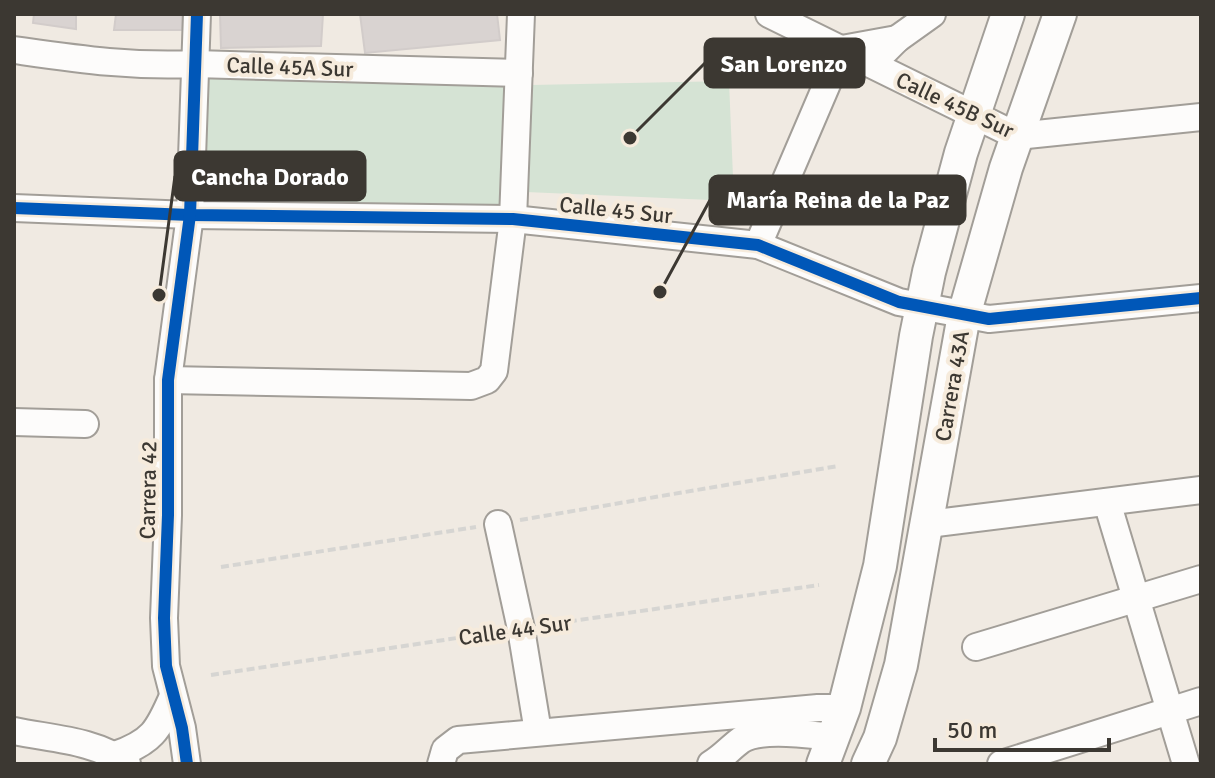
<svg xmlns="http://www.w3.org/2000/svg" width="1215" height="778" viewBox="0 0 1215 778" font-family="Signika,sans-serif">
  <style>
    .green { fill: #d5e3d4 }
    .building { fill: #d9d3d1; stroke: #d2ccca; stroke-width: 2 }
    .lines { fill: none; stroke-linecap: round; stroke-linejoin: round }
    .minor-casing { stroke: #a29e98; stroke-width: 30 }
    .major-casing { stroke: #a29e98; stroke-width: 36 }
    .path { stroke: #d6d5d2; stroke-width: 4; stroke-dasharray: 8 4; stroke-linecap: butt }
    .minor { stroke: #fdfcfb; stroke-width: 26 }
    .major { stroke: #fdfcfb; stroke-width: 32 }
    .cycleway-casing { stroke: #f6ebdc; stroke-width: 17 }
    .cycleway { stroke: #0057b8; stroke-width: 12 }
    .labels { text-anchor: middle; dominant-baseline: central; stroke-width: 8; stroke-linejoin: round; paint-order: stroke }
    .street-label { font-size: 22px; fill: #3c3832; stroke: #f6ebdc }
    .leader { fill: none; stroke: #3c3832; stroke-width: 3 }
    .callout-dot { fill: #3c3832; stroke: #f6ebdc; stroke-width: 3 }
    .callout { fill: #3c3832; stroke: #3c3832; stroke-width: 3 }
    .callout-label { font-size: 24px; text-anchor: middle; font-weight: bold; fill: #fff }
  </style>
  <rect width="100%" height="100%" fill="#f0eae2"/>
  <g class="green">
    <path d="M208 74 506 84 503 205 202 206Z"/>
    <path d="M729 81 734 201 526 192 531 85Z"/>
  </g>
  <g class="building">
    <path d="M34 14H76V29L33 23Z"/>
    <path d="M116 14H182V30H114Z"/>
    <path d="M220 14H323L321 46 221 48Z"/>
    <path d="M360 14H497L500 40 365 53Z"/>
  </g>
  <g class="lines">
    <g class="minor-casing">
      <g id="minor">
        <path d="M769 14 1017 136 1201 117"/>
        <path d="M14 50C78 59 130 67 195 64L519 73"/>
        <path d="M885 51 897 39 932 14"/>
        <path d="M14 208 190 215 513 219 758 245 899 302 989 319 1201 298"/>
        <path d="M758 245 842 49 897 39"/>
        <path d="M168 380 471 386 487 380 494 371 513 219 521 14"/>
        <path d="M14 422 85 424"/>
        <path d="M1107 502 1186 764"/>
        <path d="M498 524 521 629 538 732"/>
        <path d="M928 524 1201 490"/>
        <path d="M976 647 1201 579"/>
        <path d="M14 731C52 739 95 740 127 764"/>
        <path d="M115 755C152 742 158 731 173 696"/>
        <path d="M187 764 182 728 166 666 164 618 168 515V380L190 215 197 14"/>
        <path d="M441 764 445 750 458 740 818 708H844"/>
        <path d="M711 764C723 757 730 748 741 740 761 727 811 735 835 737"/>
        <path d="M1001 764 1201 701"/>
      </g>
    </g>
    <g class="major-casing">
      <g id="major">
        <path d="M823 764 844 708 880 566 916 336 929 272 961 153 1008 14"/>
        <path d="M868 764 880 738 901 665 964 315 1006 168 1060 14"/>
      </g>
    </g>
    <g class="path">
      <path d="M520 520 838 466"/>
      <path d="M221 567 476 527"/>
      <path d="M545 625 819 585"/>
      <path d="M211 675 497 632"/>
    </g>
    <use href="#minor" class="minor"/>
    <use href="#major" class="major"/>
    <g class="cycleway-casing">
      <g id="cycleway">
        <path d="M14 208 190 215 513 219 758 245 899 302 989 319 1201 298"/>
        <path d="M187 764 182 728 166 666 164 618 168 515V380L190 215 197 14"/>
      </g>
    </g>
    <use href="#cycleway" class="cycleway"/>
  </g>
  <g class="labels">
    <g class="street-label">
      <text transform="translate(290 67) rotate(2)">Calle 45A Sur</text>
      <text transform="translate(955 105) rotate(25)">Calle 45B Sur</text>
      <text transform="translate(616 210) rotate(6)">Calle 45 Sur</text>
      <text transform="translate(952 386) rotate(-80)">Carrera 43A</text>
      <text transform="translate(148 490) rotate(-89)">Carrera 42</text>
      <text transform="translate(515 630) rotate(-8)">Calle 44 Sur</text>
    </g>
  </g>
  <path class="leader" d="M630 138L705 63M159 295L175 176M660 292L710 200"/>
  <g class="callout-dot">
    <circle cx="630" cy="138" r="8"/>
    <circle cx="159" cy="295" r="8"/>
    <circle cx="660" cy="292" r="8"/>
  </g>
  <g class="callout">
    <rect x="705" y="39" width="159" height="48" rx="8"/>
    <rect x="175" y="152" width="190" height="48" rx="8"/>
    <rect x="710" y="176" width="255" height="48" rx="8"/>
  </g>
  <g class="callout-label">
    <text x="784" y="72">San Lorenzo</text>
    <text x="270" y="185">Cancha Dorado</text>
    <text x="838" y="208">María Reina de la Paz</text>
  </g>
  <rect width="1215" height="778" fill="none" stroke="#3c3832" stroke-width="32"/>
  <path d="M935 738v12h174v-12" fill="none" stroke="#3c3832" stroke-width="4"/>
  <text x="947" y="738" font-size="24" fill="#3c3832" stroke="#f6ebdc" stroke-width="6" paint-order="stroke">50 m</text>
</svg>
